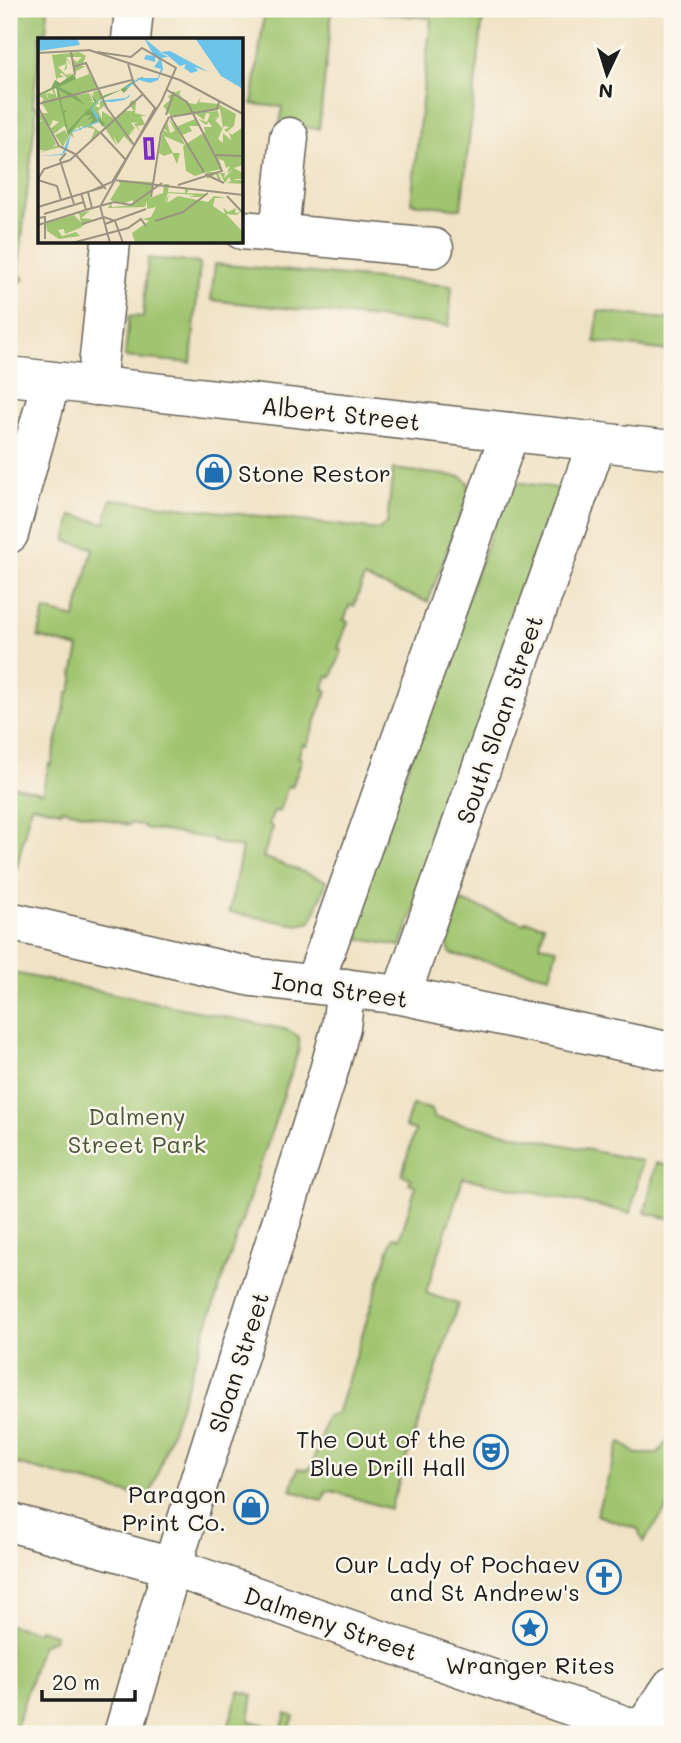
<svg xmlns="http://www.w3.org/2000/svg" width="681" height="1743" viewBox="0 0 681 1743" font-family="Mali,sans-serif">
  <style>
    .green { fill: #a0c570; stroke: #5e7046; stroke-width: 2 }
    .lines { fill: none; stroke-linecap: round; stroke-linejoin: round }
    .minor-casing { stroke: #666157; stroke-width: 41 }
    .minor { stroke: #fff; stroke-width: 38 }
    .labels { text-anchor: middle; dominant-baseline: central; stroke-width: 5; stroke-linejoin: round; paint-order: stroke }
    .street-label { font-size: 24px; fill: #1c1c1c; stroke: #fbf7ec }
    .poi-label { font-size: 24px; fill: #1c1c1c; stroke: #fbf7ec; text-anchor: end }
    .park-label { font-size: 24px; fill: #4a5739; stroke: #fbf7ec }
    .inset-road { fill: none; stroke: #9b9381; stroke-width: 2 }
    .view { fill: #7b2cbf; fill-opacity: 0.15; stroke: #7b2cbf; stroke-width: 3.5 }
    .inset-edge { fill: none; stroke: #1c1c1c; stroke-width: 3.5 }
  </style>
  <rect width="100%" height="100%" fill="#fbf7ec"/>
  <filter id="ink" filterUnits="userSpaceOnUse"><feTurbulence type="fractalNoise" baseFrequency=".0143" numOctaves="2"/><feDisplacementMap in="SourceGraphic" scale="14" xChannelSelector="R" yChannelSelector="G"/><feConvolveMatrix kernelMatrix="1 2 1 2 8 2 1 2 1" color-interpolation-filters="sRGB"/></filter>
  <filter id="wash" filterUnits="userSpaceOnUse"><feTurbulence type="fractalNoise" baseFrequency=".00686" numOctaves="4" result="noise"/><feDisplacementMap in="SourceGraphic" scale="28" xChannelSelector="R" yChannelSelector="G"/><feGaussianBlur stdDeviation="1.57" result="paint"/><feColorMatrix in="noise" values="0 0 0 0 0 0 0 0 0 0 0 0 0 0 0 0 0 1.4 0 .05"/><feComposite in="paint" operator="in"/></filter>
  <g filter="url(#wash)">
    <rect width="100%" height="100%" fill="#f0e2c5"/>
    <g class="green">
      <path d="M9 9H48L46 32H41L33 106H37L18 272 24 279 20 282 16 279 9 278Z"/>
      <path d="M265 9H332L319 129 280 125 282 107 252 104Z"/>
      <path d="M338 9H484L461 209 411 203 431 18Z"/>
      <path d="M148 258 200 263 191 363 125 357 129 316 143 317Z"/>
      <path d="M215 264 452 286 449 326 211 300Z"/>
      <path d="M598 311 672 320V357H669V351L595 342Z"/>
      <path d="M393 469 462 477 468 482 469 493 428 602 364 578 354 606 350 605 344 620 348 622 338 649 342 650 332 677 328 676 323 689 327 691 307 745 303 744 298 757 302 759 292 787 288 786 279 812 274 811 269 824 273 827 263 857 327 881 311 922 298 925 229 912 242 848 213 842V839L144 828V826L130 823 129 825 62 809 61 811 31 805 17 867 9 865V785L42 793 49 764 51 765 68 692H70L74 677 73 675 79 648 38 637 45 610 75 618 93 548 66 541 72 515 105 523 111 499 379 530 387 523Z"/>
      <path d="M509 481 564 489 401 946 348 937Z"/>
      <path d="M461 901 525 924 526 921 544 925 540 945 557 948 550 976 451 954 447 944Z"/>
      <path d="M9 972 288 1030 299 1037V1049L151 1493 147 1498 9 1462Z"/>
      <path d="M412 1105 430 1109 435 1118 642 1161 631 1213 463 1178 426 1293 458 1304 390 1509 332 1491 326 1492 323 1501 291 1490 298 1468 305 1470 311 1468 327 1416 337 1414 393 1237 400 1238 416 1186 409 1183 411 1179 402 1174 415 1130 405 1127Z"/>
      <path d="M656 1163 672 1167V1219L645 1213Z"/>
      <path d="M672 1433V1501L643 1542 638 1529 596 1515 620 1442 637 1454H658Z"/>
      <path d="M9 1625 38 1632 39 1629 55 1634 54 1639 41 1646 14 1734H9Z"/>
      <path d="M239 1691 253 1695 249 1720 281 1730 286 1713 294 1716 289 1731 298 1734H226Z"/>
    </g>
  </g>
  <g filter="url(#ink)">
    <g class="lines">
      <g class="minor-casing">
        <g id="minor">
          <path d="M131 40 134 9"/>
          <path d="M242 230 434 248"/>
          <path d="M279 233 289 137"/>
          <path d="M9 376 672 450"/>
          <path d="M96 386 111 242"/>
          <path d="M9 534 51 381"/>
          <path d="M9 921 252 977 401 995 672 1052"/>
          <path d="M314 984 510 432"/>
          <path d="M401 995 597 442"/>
          <path d="M9 1522 172 1567 650 1734"/>
          <path d="M641 1732 672 1686"/>
          <path d="M123 1734 172 1567 328 1074 341 1027 346 988"/>
        </g>
      </g>
      <use href="#minor" class="minor"/>
    </g>
  </g>
  <defs>
    <g id="shop-ring" transform="scale(1.75)"><circle r="9.5" fill="#fbf7ec" stroke="#1f6fb2" stroke-width="1.5"/><path d="M-5-2.5h2.3a2.7 3.5 0 0 1 5.4 0H5L5.5 6h-11ZM-1.5-2.5h3a1.5 2.3 0 0 0-3 0Z" fill="#1f6fb2"/></g>
    <g id="theatre-ring" transform="scale(1.75)"><circle r="9.5" fill="#fbf7ec" stroke="#1f6fb2" stroke-width="1.5"/><path d="M-5-5.5Q0-4 5-5.5V0Q5 5 0 6Q-5 5-5 0ZM-3.3-2.5H-1v1.5H-3.3ZM1-2.5H3.3v1.5H1ZM-2.8 1Q0 5.5 2.8 1Z" fill="#1f6fb2"/></g>
    <g id="church-ring" transform="scale(1.75)"><circle r="9.5" fill="#fbf7ec" stroke="#1f6fb2" stroke-width="1.5"/><path d="M-1.2-6h2.4v3.5h3.3v2.4h-3.3V6h-2.4V-.1h-3.3v-2.4h3.3Z" fill="#1f6fb2"/></g>
    <g id="sight-ring" transform="scale(1.75)"><circle r="9.5" fill="#fbf7ec" stroke="#1f6fb2" stroke-width="1.5"/><path d="M0-6L1.8-2.2L6-1.7L2.9 1.2L3.7 5.4L0 3.3L-3.7 5.4L-2.9 1.2L-6-1.7L-1.8-2.2Z" fill="#1f6fb2"/></g>
  </defs>
  <g fill-rule="evenodd">
    <use href="#shop-ring" x="214" y="472"/>
    <use href="#theatre-ring" x="491" y="1452"/>
    <use href="#shop-ring" x="251" y="1507"/>
    <use href="#church-ring" x="604" y="1577"/>
    <use href="#sight-ring" x="530" y="1628"/>
  </g>
  <g class="labels">
    <g class="street-label">
      <text transform="translate(341 413) rotate(6)">Albert Street</text>
      <text transform="translate(499 719) rotate(-71)">South Sloan Street</text>
      <text transform="translate(340 989) rotate(8)">Iona Street</text>
      <text transform="translate(238 1362) rotate(-72)">Sloan Street</text>
      <text transform="translate(331 1623) rotate(19)">Dalmeny Street</text>
    </g>
    <g class="poi-label">
      <text x="238" y="472" text-anchor="start">Stone Restor</text>
      <text x="466" y="1438">The Out of the<tspan x="466" dy="28">Blue Drill Hall</tspan></text>
      <text x="226" y="1493">Paragon<tspan x="226" dy="28">Print Co.</tspan></text>
      <text x="580" y="1563">Our Lady of Pochaev<tspan x="580" dy="28">and St Andrew's</tspan></text>
      <text x="530" y="1664" text-anchor="middle">Wranger Rites</text>
    </g>
    <g class="park-label">
      <text x="137" y="1115">Dalmeny<tspan x="137" dy="28">Street Park</tspan></text>
    </g>
  </g>
  <g transform="translate(38 38)">
    <rect width="205" height="205" fill="#f0e2c5"/>
    <path d="M41 14 48 18 45 25 36 28H48L37 34 35 21 39 24 44 19H28L34 29 28 21 29 30 26 33 28 26 20 29 28 37 35 35 29 40 24 35 21 36 26 39 19 40V45L14 17ZM48 30 60 50 38 57 51 55 55 63 51 64H56L55 54 62 52 66 60 59 62 61 65 57 68 62 70V63H66L69 72 66 68 60 73 64 81V73L78 82 85 73H96L91 66 94 62 98 64 97 75 109 78H103L107 87 99 88 103 95 96 86 100 84 93 85 97 90 91 96 98 92 90 98 82 88 96 109 86 98 80 106 75 97 79 108 55 73 60 83 53 87 62 94 59 98 53 102 57 91 42 88 43 93 40 89 34 94 36 100 31 96 27 113 29 100 25 109 17 97 27 92 30 98 31 92 26 88 16 96 12 91 21 84 15 82 12 89 7 83 18 106 14 109 20 107 22 109 0 115 7 112H0V85L5 82 0 83V73L6 81 5 75H10L4 66 10 64 3 65 6 61 1 58 8 55 11 63 9 55 16 56 14 52 16 51 19 60V48L37 37 38 41 51 36ZM143 52 141 56 149 65 158 66 163 59 161 64 180 66 198 76 196 88 189 94 186 92 191 89 186 88 180 101 185 105V95L193 102 191 94 194 97 205 89V127L196 130 205 135V141H197V142H205V146L189 145 193 143 191 139 187 145 182 135H187L186 140 195 131 189 135 192 128 188 130 186 123 181 121 184 131 169 134H180L183 142 172 141H180L178 136 169 141V134L157 138 148 133 145 108 167 94 166 89H174L171 84 168 87 160 81 169 84 172 76 168 75 166 82 156 75 180 73 181 79 175 80H181L177 82 185 91 182 71 133 78 125 68 132 62 130 58ZM131 81 138 89 157 81 162 88H151L154 93 144 97 139 90 147 107 126 98 135 115H142L139 126 134 115 126 118 121 115 125 92 130 95 125 89 129 84 132 95 137 93ZM80 142 115 144 112 160 125 155 126 146H131L130 154 147 155V150L138 147 151 151 149 155 169 156 162 159H151L157 157 130 155 126 166 131 156 129 165 140 158 170 164 176 158 189 160H177L175 168 187 176 185 169 190 174 198 170 197 175 203 174 198 177 188 176 203 192 205 205H97L94 195 111 183 105 181 113 179 118 169 109 171V163L107 169 70 170 73 165 74 169 95 167V162L84 166 72 162 82 146ZM52 173 43 180 54 181 42 190 27 196 26 191 20 192 24 198 38 194 42 198 21 201 9 193 8 185 36 177 43 184 41 175Z" fill="#a0c570"/>
    <path d="M35 36 38 41 21 49 37 57 47 67 21 52 25 73 30 72 26 75 30 92 33 89 50 71 55 75 51 71 58 64 56 63 52 54 58 63 67 57 82 52 98 41 104 39 108 41H98L86 55 83 52 59 63 53 71 67 86 65 89 61 84 52 87 55 80 49 82 54 77 46 78 50 72 30 98 18 50 1 58 0 56 13 50 17 42 22 45Z" fill="#80aa62"/>
    <path d="M0 0H39L42 7 0 13ZM106 0 123 14 132 13 171 34 157 29 160 33 153 35 146 30 148 26 142 28 129 17 119 13 130 19 123 20 125 31 120 42 112 45 101 42 88 51 92 56 91 59 86 62 74 64 60 63 54 71 60 77 61 84 33 95 29 112 24 117 0 118 24 116 33 94 60 83 53 71 59 63 88 60 92 56 87 50 101 40H120L123 31 116 29 121 22 117 18V24L106 21 108 17 116 18ZM157 0H205V51L183 38Z" fill="#6bc3e9"/>
    <path class="inset-road" d="M51 12 142 42 205 76M33 14 37 37M0 15 53 12M35 29 48 25 69 70 97 108M129 52 149 64 177 118M0 66 94 42M0 69 21 108 37 116M128 77 136 54M132 78 166 134M132 79 179 71 181 64M63 95 88 122M28 115 22 122 36 166M37 116 68 151M178 117 205 118M167 136 186 145M0 141 6 131 32 122 105 56M0 142 19 148 23 162M76 142 205 157M140 147 184 133 177 118M43 155 48 172 62 168M189 158 205 175M113 159 123 95 131 79M63 167 117 70 96 46 90 26M0 169 66 149M6 176 46 164M0 180 7 179V201M77 183 85 205M117 183 145 174 170 155M44 186 66 179 77 183M67 186 108 171M0 187 54 170 50 154 74 144 124 62 138 30 104 10 93 19 59 14M34 205 90 190 103 181 108 188M72 205 62 168 76 164 93 167 124 145"/>
    <path class="view" d="M107 101H114L115 120H108Z"/>
    <rect width="205" height="205" class="inset-edge"/>
  </g>
  <rect width="681" height="1743" fill="none" stroke="#fbf7ec" stroke-width="35"/>
  <g transform="translate(607 74) rotate(184)" stroke="#fbf7ec" stroke-width="5" paint-order="stroke">
  <path d="M0-5L12 26L0 18L-12 26Z" fill="#1c1c1c"/>
  <text y="-10" font-size="19" font-weight="bold" text-anchor="middle" fill="#1c1c1c">N</text>
  </g>
  <path d="M42 1690v10h93v-10" fill="none" stroke="#1c1c1c" stroke-width="3.5"/>
  <text x="52" y="1690" font-size="21" fill="#1c1c1c" stroke="#fbf7ec" stroke-width="5" paint-order="stroke">20 m</text>
</svg>
